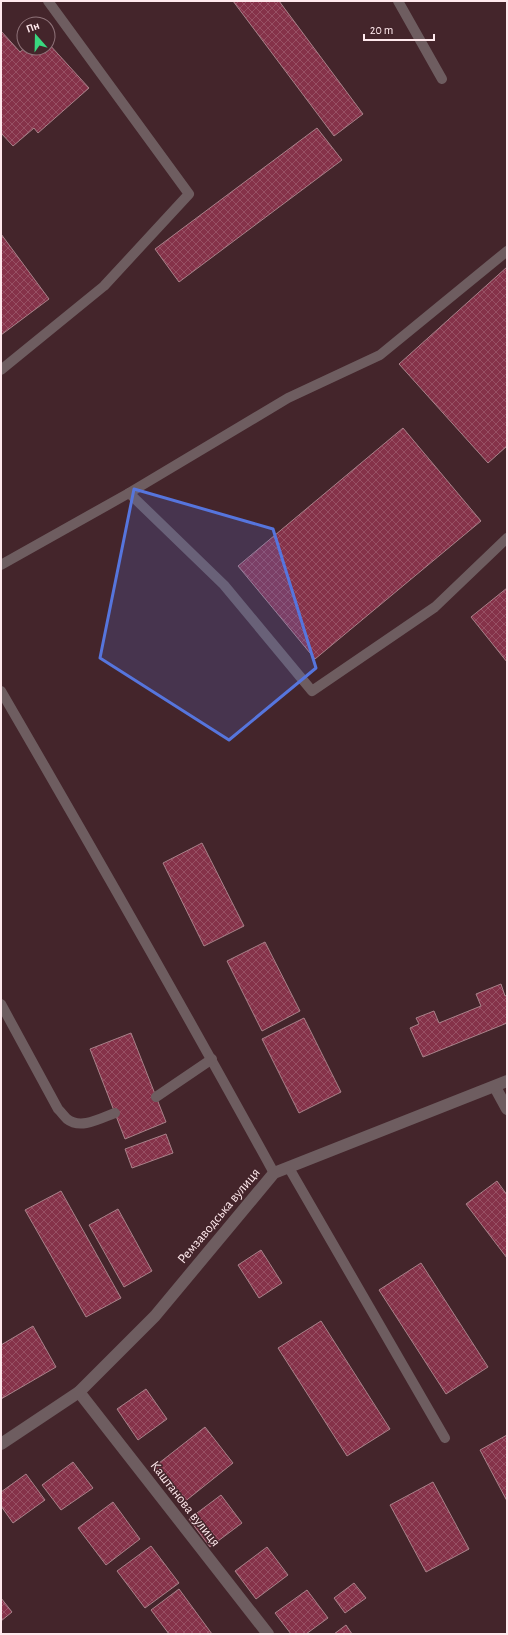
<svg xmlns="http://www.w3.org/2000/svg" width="508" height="1635" viewBox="0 0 508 1635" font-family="'Alegreya Sans',sans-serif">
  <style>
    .building { fill: url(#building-cross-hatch); stroke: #a9828a }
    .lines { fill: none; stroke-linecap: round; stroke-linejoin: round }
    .lane { stroke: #6e5d60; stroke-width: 10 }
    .street { stroke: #6e5d60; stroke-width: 12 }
    .marked { fill: #5675dd; fill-opacity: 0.2; stroke: #5675dd; stroke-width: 3; stroke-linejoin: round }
    .labels { text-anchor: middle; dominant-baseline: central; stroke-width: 3; stroke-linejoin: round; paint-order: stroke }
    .street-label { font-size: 14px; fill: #ffe9ed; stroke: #44252b }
  </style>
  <defs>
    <pattern id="building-cross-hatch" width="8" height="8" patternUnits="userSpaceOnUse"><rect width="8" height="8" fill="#853249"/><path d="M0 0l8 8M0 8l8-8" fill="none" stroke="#975064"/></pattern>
  </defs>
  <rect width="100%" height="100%" fill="#44252b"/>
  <g class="building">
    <path d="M233 1H279L363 114 334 136Z"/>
    <path d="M1 31 20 52 25 48H48V43L89 88 38 133 34 128 13 146 1 133Z"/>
    <path d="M317 128 342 160 179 282 155 249Z"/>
    <path d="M1 234 49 299 1 335Z"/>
    <path d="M507 267V446L488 463 399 364Z"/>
    <path d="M403 428 481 521 315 659 238 566Z"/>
    <path d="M507 588V662L471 617Z"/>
    <path d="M202 843 244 926 204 946 163 863Z"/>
    <path d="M265 942 300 1011 262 1031 227 961Z"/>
    <path d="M501 984 505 996 507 995V1023L423 1057 410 1028 419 1024 416 1018 434 1011 439 1023 481 1006 476 994Z"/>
    <path d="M304 1018 341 1092 299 1113 262 1039Z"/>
    <path d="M131 1033 166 1122 125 1139 90 1049Z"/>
    <path d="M166 1134 173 1153 132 1168 125 1149Z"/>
    <path d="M497 1181 507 1195V1258L466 1204Z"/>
    <path d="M61 1191 121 1298 86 1317 25 1210Z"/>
    <path d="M118 1209 152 1271 124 1287 89 1225Z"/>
    <path d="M261 1250 282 1283 259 1298 238 1265Z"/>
    <path d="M421 1263 488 1367 446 1394 379 1290Z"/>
    <path d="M321 1321 390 1429 347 1456 278 1348Z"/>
    <path d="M33 1326 56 1367 1 1399V1345Z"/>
    <path d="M146 1389 167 1419 138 1440 117 1409Z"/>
    <path d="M205 1427 233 1463 183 1503 154 1467Z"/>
    <path d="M507 1435V1501L480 1450Z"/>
    <path d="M73 1462 93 1488 61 1510 42 1485Z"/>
    <path d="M26 1474 45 1500 13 1523 1 1506V1492Z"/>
    <path d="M433 1482 469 1549 426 1572 390 1505Z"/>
    <path d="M221 1495 242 1523 210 1547 189 1519Z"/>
    <path d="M113 1502 140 1539 106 1565 78 1528Z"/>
    <path d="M151 1546 179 1583 145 1608 117 1571Z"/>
    <path d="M267 1547 288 1575 256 1599 235 1571Z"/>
    <path d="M354 1583 366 1598 345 1613 334 1598Z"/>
    <path d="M179 1589 212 1634H169L151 1610Z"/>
    <path d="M307 1590 328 1618 306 1634H291L275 1613Z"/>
    <path d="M1 1598 12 1612 1 1621Z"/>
    <path d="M346 1625 352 1634H334Z"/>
  </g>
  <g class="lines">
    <g class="lane">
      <path d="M398 1 442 79"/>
      <path d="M1 370 104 286 189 194 48 1"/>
      <path d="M129 493 224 585 312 691 435 607 507 538"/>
      <path d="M1 565 129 493 288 398 380 355 507 251"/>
      <path d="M1 691C94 851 185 1011 274 1173"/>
      <path d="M1 1004 58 1109C61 1112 64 1116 67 1119 81 1130 101 1118 115 1113"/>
      <path d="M156 1097 212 1059"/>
      <path d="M289 1168 445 1438"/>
    </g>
    <g class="street">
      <path d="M495 1087 507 1109"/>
      <path d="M79 1392 268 1634"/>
      <path d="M1 1444 79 1392 155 1316 274 1173 507 1081"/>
    </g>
  </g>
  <path class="marked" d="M134 489 273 529 316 668 229 740 100 658Z"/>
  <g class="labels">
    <g class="street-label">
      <text transform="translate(219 1216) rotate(-50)">Ремзаводська вулиця</text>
      <text transform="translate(185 1504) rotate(52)">Каштанова вулиця</text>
    </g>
  </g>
  <rect width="508" height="1635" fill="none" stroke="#ffe9ed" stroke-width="4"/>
  <g transform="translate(36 36) rotate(340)"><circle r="19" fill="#44252b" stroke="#8f7379"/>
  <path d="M0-3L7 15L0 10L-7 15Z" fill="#39d87f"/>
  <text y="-6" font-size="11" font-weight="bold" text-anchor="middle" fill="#ffe9ed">Пн</text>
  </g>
  <path d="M364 34v6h70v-6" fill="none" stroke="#ffe9ed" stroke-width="2"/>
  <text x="370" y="34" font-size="12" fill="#ffe9ed" stroke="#44252b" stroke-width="3" paint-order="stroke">20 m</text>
</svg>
